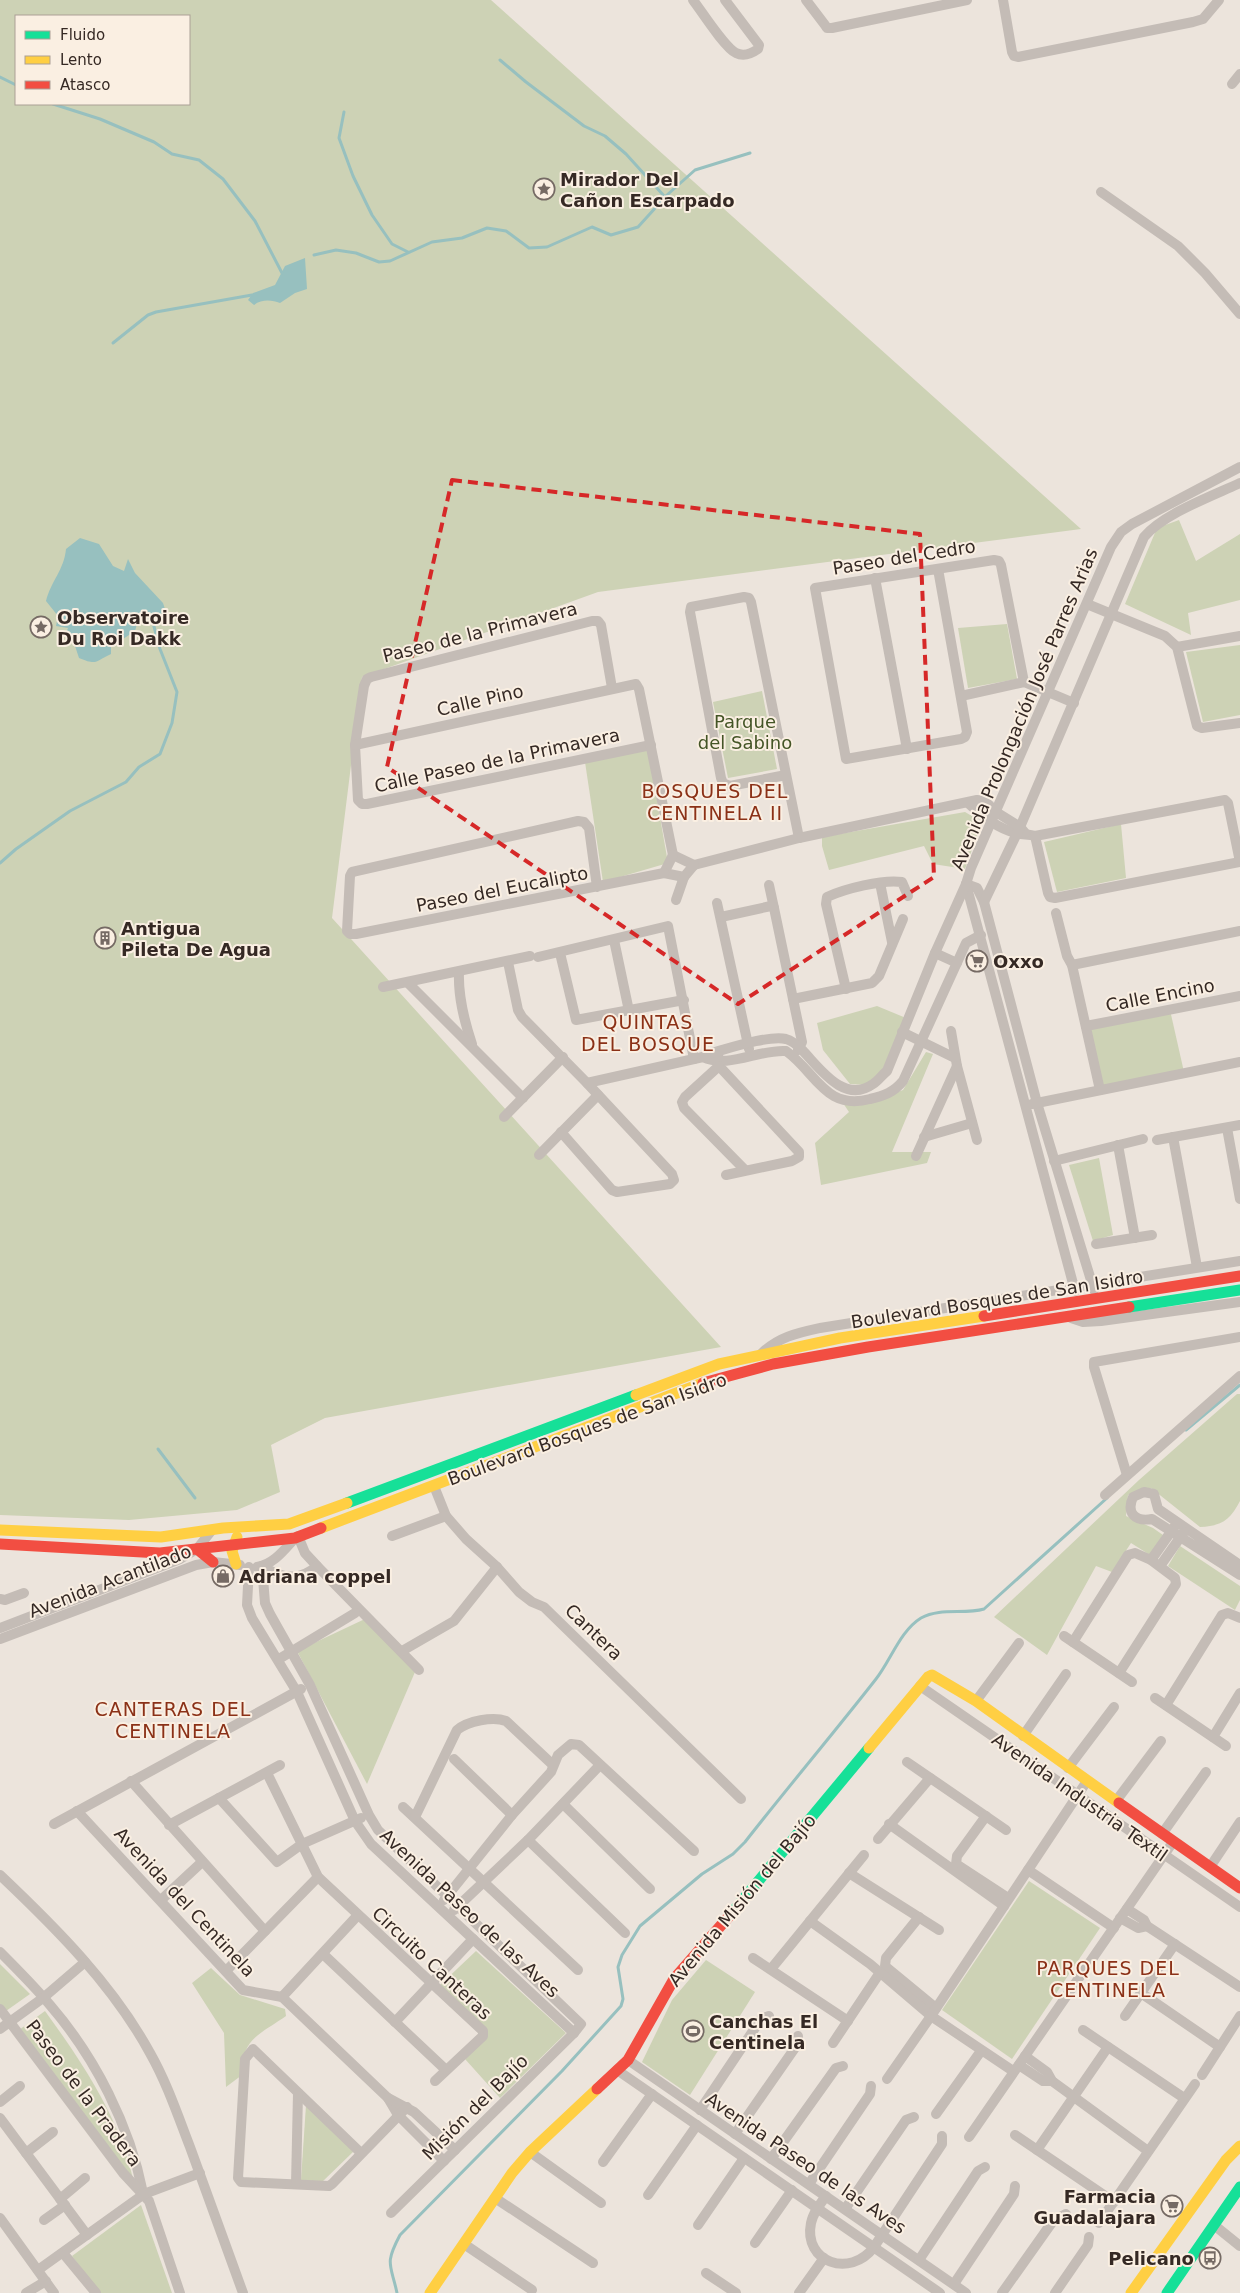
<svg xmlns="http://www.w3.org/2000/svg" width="1240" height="2293" viewBox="0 0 1240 2293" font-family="'DejaVu Sans',sans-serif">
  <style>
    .green { fill: #cdd2b5; fill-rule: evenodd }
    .water { fill: #97c0bf }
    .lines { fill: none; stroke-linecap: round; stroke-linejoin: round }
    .stream { stroke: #97c0bf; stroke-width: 3 }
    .street { stroke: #c4bcb6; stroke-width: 10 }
    .fast { stroke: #16e098; stroke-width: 11 }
    .slow { stroke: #ffcf43; stroke-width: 11 }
    .jam { stroke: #f24e42; stroke-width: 11 }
    .marked { fill: none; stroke: #d62828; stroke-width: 4; stroke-dasharray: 10 6; stroke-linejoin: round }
    .labels { text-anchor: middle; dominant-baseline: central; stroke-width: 4; stroke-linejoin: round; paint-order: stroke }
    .poi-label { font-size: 18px; font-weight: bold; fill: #352924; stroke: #faefe2; text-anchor: start }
    .street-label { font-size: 18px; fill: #352924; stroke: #faefe2 }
    .park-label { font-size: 18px; fill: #445526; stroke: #faefe2 }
    .neighbourhood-label { font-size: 19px; letter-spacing: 1px; fill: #8b3117; stroke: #faefe2 }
  </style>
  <rect width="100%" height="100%" fill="#ece4dc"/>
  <g class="green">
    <path d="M0 0H491L1081 529 598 592 362 677 332 918 721 1347 325 1418 271 1445 280 1492 237 1510 129 1520 0 1515ZM16 16H189V104H16Z"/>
    <path d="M1179 520 1196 561 1240 534V600L1188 613 1191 635 1125 604 1157 528Z"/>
    <path d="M1007 624 1017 679 968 688 958 628Z"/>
    <path d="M1240 645V715L1203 722 1186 652Z"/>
    <path d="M762 691 777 769 728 778 713 702Z"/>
    <path d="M648 749 668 863 603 882 585 762Z"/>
    <path d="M965 812 982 822 965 869 933 864 924 846 829 870 822 846V837Z"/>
    <path d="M1121 824 1126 878 1057 892 1044 842Z"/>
    <path d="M877 1006 906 1018 882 1075 867 1085 850 1084 823 1050 817 1023Z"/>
    <path d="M1170 1010 1184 1072 1103 1087 1088 1026Z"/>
    <path d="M926 1052 933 1054 892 1152H931L927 1163 821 1185 815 1143 849 1112 843 1103 875 1100 903 1090Z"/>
    <path d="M1099 1158 1113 1235 1093 1241 1069 1165Z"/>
    <path d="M1237 1394H1240V1501C1230 1520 1222 1526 1200 1527L1151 1488 1128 1495 1126 1516 1153 1528 1163 1535 1150 1555 1131 1543 1112 1572 1096 1566 1047 1655 994 1617 1139 1480Z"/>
    <path d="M1180 1546 1240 1586V1600L1235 1610 1168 1566Z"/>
    <path d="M367 1618 418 1665 367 1784 297 1651Z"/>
    <path d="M1029 1881 1100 1928 1012 2059 942 2010Z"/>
    <path d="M476 1951 566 2033 500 2098 465 2059 488 2033 439 1986Z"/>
    <path d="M706 1960 755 1992 690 2095 642 2062 672 2000Z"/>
    <path d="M0 1964 30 1994 6 2011 0 2004Z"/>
    <path d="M211 1968 240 1995 285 2009 286 2016C259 2035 241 2039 242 2075L226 2087 224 2033 192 1983Z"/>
    <path d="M45 2011C82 2062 119 2117 133 2179L19 2030Z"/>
    <path d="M306 2105 354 2151 320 2184 301 2180Z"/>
    <path d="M141 2205 172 2293H100L72 2256Z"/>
  </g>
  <g class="water">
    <path d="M305 258 307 289 295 293 280 303C272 300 262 299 254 305L248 300 253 293 275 285 285 266Z"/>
    <path d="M80 538 99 544 113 566 124 571 128 559 135 573 163 603 166 612 137 624 135 631 111 647V654C95 661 98 666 79 658L74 643 65 636 68 628 56 626 58 616 46 601C51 581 64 570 66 549Z"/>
  </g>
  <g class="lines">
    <g class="stream">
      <path d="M500 60 526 82 584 126 605 136 626 154 665 197"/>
      <path d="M0 77 16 85"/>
      <path d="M53 104 100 119 154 142 172 154 199 160 223 179 255 221 282 273"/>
      <path d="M344 112 339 138 353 176 372 215 392 244 408 252"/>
      <path d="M314 255 336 250 356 253 379 262 390 261 432 242 462 238 487 228 506 231 529 248 547 247 592 227 611 235 638 227 667 195 695 170 750 153"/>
      <path d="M113 343 148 315 156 312 252 295"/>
      <path d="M0 863 16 849 70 811 126 782 139 767 160 754 172 723 177 692 160 649 152 619"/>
      <path d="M1186 1430 1240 1385"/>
      <path d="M158 1449 195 1498"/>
      <path d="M397 2293C391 2264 384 2265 400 2235L562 2071 621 2006 623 1999 618 1967 622 1955 640 1926 702 1874 733 1854 745 1842C788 1787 833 1734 876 1679 891 1660 900 1631 921 1618 941 1607 964 1615 984 1609L1107 1498"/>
    </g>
    <g class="street">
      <path d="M693 0C702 12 725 48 736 53 744 57 751 54 758 49L759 45 725 0"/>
      <path d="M806 0 825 25 827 28H832L967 0"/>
      <path d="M1003 0 1012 52 1014 56 1018 57 1193 22 1203 19 1219 0"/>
      <path d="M1232 84 1240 74"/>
      <path d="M1101 192 1178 246 1205 273 1240 314"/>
      <path d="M938 569 967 732 965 737 961 739 846 759 815 588 994 560 999 561 1001 565 1024 682"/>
      <path d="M875 578 907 749"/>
      <path d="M1087 604 1165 636 1177 647 1197 726 1202 728 1240 723"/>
      <path d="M1177 647 1240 636"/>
      <path d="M612 688 601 625 598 621H592L371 677 367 679 364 686 355 745 358 800 362 804H367L651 745"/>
      <path d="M961 696 1024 682 1074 703"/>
      <path d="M355 745 636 684 639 689 673 855"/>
      <path d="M786 775 730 786 723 783 721 778 690 612 691 607 744 597 749 598 751 602 799 838"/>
      <path d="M968 803C980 815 999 829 1016 833 1022 835 1029 834 1035 836L1225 800 1228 803 1240 862"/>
      <path d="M1035 836 1048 893 1050 897 1055 898 1240 862"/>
      <path d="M673 855 694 865"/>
      <path d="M694 865 799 838 977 800 985 801 996 812 1020 827 1025 833"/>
      <path d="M664 873 684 877 694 865"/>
      <path d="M664 873 673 855"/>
      <path d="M880 883 892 942"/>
      <path d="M966 884 977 888 984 902 1037 1103 1094 1290"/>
      <path d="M966 884 1075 1291"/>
      <path d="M769 885 774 908"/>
      <path d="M597 887 589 828 584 822 578 821 352 872 350 876 347 931 350 934H356L664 873"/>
      <path d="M676 900 684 877"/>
      <path d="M984 902 1020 827 1144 537C1163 514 1212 496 1240 483"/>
      <path d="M717 903 749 1049"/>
      <path d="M1056 913 1067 956 1072 965 1100 1090"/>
      <path d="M721 917 771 906 774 908 802 1042 798 1050"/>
      <path d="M614 940 629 1011"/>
      <path d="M560 953 576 1020 684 1000"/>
      <path d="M935 953 957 963"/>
      <path d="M538 957 668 926 694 1059"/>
      <path d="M508 962 518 1010 522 1017 587 1083 672 1174 674 1180 670 1184 617 1192 612 1190 561 1132"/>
      <path d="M1072 965 1240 931"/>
      <path d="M459 972C458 997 464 1020 472 1044"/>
      <path d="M408 983 523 1098"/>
      <path d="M383 987 530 956"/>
      <path d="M846 989 826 904 827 897C844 889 883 879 902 882L908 896"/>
      <path d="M793 999 872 983 879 976 903 919"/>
      <path d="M1086 1026 1240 996"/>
      <path d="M951 1031 957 1066 977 1140"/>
      <path d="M902 1032 955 1058"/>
      <path d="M718 1054 719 1066 799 1152V1157L792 1161 726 1175"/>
      <path d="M703 1057C728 1069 759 1049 786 1051 816 1072 825 1111 870 1099 884 1096 894 1092 903 1081L966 943 981 935"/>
      <path d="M719 1066 685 1097 682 1102 684 1108 745 1170"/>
      <path d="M587 1083 703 1057 708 1054C727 1049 768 1035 786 1039 794 1041 799 1047 804 1052 821 1070 845 1104 873 1084 878 1081 882 1075 887 1071L935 953 966 884 971 868 1111 547 1121 532 1132 524 1240 467"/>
      <path d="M1032 1104 1240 1062"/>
      <path d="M504 1117 563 1057"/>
      <path d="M1227 1128 1240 1199"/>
      <path d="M924 1137 972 1123"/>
      <path d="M1173 1137 1197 1267"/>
      <path d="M1157 1140 1240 1125"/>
      <path d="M1118 1145 1135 1238"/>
      <path d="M539 1155 598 1095"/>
      <path d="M916 1156 957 1066"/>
      <path d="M1054 1161 1143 1139"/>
      <path d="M1096 1244 1152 1235"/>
      <path d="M1071 1318 1083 1322 1101 1321 1240 1302"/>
      <path d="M761 1354C778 1337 797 1333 820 1328L1240 1261"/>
      <path d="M1127 1475 1094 1367V1362L1240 1337"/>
      <path d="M434 1486 446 1516 466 1539 497 1567 519 1592 532 1602 544 1607 741 1799"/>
      <path d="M1105 1495 1240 1376"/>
      <path d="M298 1536 305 1553 317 1566 419 1670"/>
      <path d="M392 1536 446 1516"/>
      <path d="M1151 1560 1175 1526"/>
      <path d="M1240 1565 1158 1509 1154 1494 1144 1492 1133 1497C1126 1513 1135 1522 1152 1519L1240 1575"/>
      <path d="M262 1566 265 1603 270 1614 310 1685 369 1815 378 1830 581 2024 574 2033 391 2213"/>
      <path d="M262 1566C280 1578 300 1582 317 1566"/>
      <path d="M1160 1566 1184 1532"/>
      <path d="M249 1567 247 1605 252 1618 297 1692 355 1821 371 1844 574 2033"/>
      <path d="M257 1567C274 1564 284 1550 295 1538"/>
      <path d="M0 1599 5 1600 24 1593"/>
      <path d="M0 1628 180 1559 197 1549 212 1530"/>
      <path d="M1064 1636 1132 1682"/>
      <path d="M0 1639 196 1565 213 1562 240 1565"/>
      <path d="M1073 1642 1128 1555 1135 1553 1151 1560 1175 1578 1176 1584 1119 1673"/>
      <path d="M402 1651 454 1621 497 1567"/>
      <path d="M279 1659 355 1613"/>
      <path d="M920 1686 1240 1907"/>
      <path d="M1155 1698 1226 1746"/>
      <path d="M976 1701 1019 1643"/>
      <path d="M1166 1705 1222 1615 1228 1613 1240 1618"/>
      <path d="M1023 1736 1066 1674"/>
      <path d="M1213 1737 1240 1693"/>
      <path d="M454 1759 512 1815"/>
      <path d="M907 1762 1006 1830"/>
      <path d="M1068 1768 1114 1707"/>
      <path d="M267 1773 318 1877 483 2031V2036L435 2081"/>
      <path d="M131 1781 265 1931"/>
      <path d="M219 1798 277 1862 302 1844 361 1818"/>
      <path d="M1116 1801 1161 1741"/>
      <path d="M563 1804 650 1889"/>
      <path d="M403 1807 578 1970"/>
      <path d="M77 1811 243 1990 282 1997 388 2098 398 2115 444 2161"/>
      <path d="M986 1816 957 1856 956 1864 1008 1898"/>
      <path d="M415 1817 457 1730C468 1721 493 1716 506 1721L553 1765"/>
      <path d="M54 1824 301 1689"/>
      <path d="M889 1824 1004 1906"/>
      <path d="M169 1825 280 1765"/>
      <path d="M1162 1834 1206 1772"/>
      <path d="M878 1839 930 1778"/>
      <path d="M528 1840 625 1933"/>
      <path d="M1210 1867 1240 1822"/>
      <path d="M1028 1870 1114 1928"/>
      <path d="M849 1873 939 1930"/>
      <path d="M0 1875C56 1928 113 1985 150 2053 167 2083 178 2116 190 2147 208 2196 225 2244 243 2293"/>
      <path d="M161 1900 202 1862"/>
      <path d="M444 1900 512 1815 551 1772 558 1755 571 1744 579 1745 694 1851"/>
      <path d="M1127 1909 1144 1920 1147 1926 1240 1987"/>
      <path d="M454 1910 528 1840 600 1765"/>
      <path d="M919 1917 886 1958 885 1966 936 2008"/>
      <path d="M1120 1918 1138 1928 1147 1926"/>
      <path d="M810 1921 870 1964 931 2016 1013 2071"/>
      <path d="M0 1952C17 1969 34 1986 50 2005 95 2057 130 2126 143 2193"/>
      <path d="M323 1954 446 2070"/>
      <path d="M753 1958 848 2021"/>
      <path d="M771 1969 864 1855"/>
      <path d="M226 1971 318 1877"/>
      <path d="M1141 1993 1220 2047"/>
      <path d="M282 1997 358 1915"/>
      <path d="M0 2009 123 2173 149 2201 180 2293"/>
      <path d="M1125 2016 1175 1944"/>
      <path d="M395 2022 473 1939"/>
      <path d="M0 2029 43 1998 85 1962"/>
      <path d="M1083 2030 1184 2098"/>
      <path d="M833 2043 879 1974"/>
      <path d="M1025 2056 1047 2072 1052 2081 1148 2151"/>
      <path d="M628 2060 966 2293"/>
      <path d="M1019 2065 1043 2081H1052"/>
      <path d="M617 2070 940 2293"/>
      <path d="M1202 2075 1240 2016"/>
      <path d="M887 2079 931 2016 1087 1781"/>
      <path d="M388 2098 414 2112 455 2150"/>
      <path d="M0 2102 20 2086"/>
      <path d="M700 2110 761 2019 769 2016"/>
      <path d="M936 2114 981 2051"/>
      <path d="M0 2118 87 2235"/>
      <path d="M735 2134 797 2045 798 2036"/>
      <path d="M1015 2135 1114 2202"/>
      <path d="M969 2137 1173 1842"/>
      <path d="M1037 2150 1108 2047"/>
      <path d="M530 2152 601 2203"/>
      <path d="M26 2153 53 2132"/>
      <path d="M361 2153 253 2049 245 2059 238 2178 241 2182 329 2186 332 2184 407 2107"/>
      <path d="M771 2159 836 2068 843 2066"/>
      <path d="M603 2162 652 2094"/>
      <path d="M296 2184 298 2093"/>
      <path d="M809 2184 870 2094 871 2086"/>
      <path d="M648 2195 697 2125"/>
      <path d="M826 2196C820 2204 813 2213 811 2223 803 2262 850 2279 874 2247L942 2144V2136"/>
      <path d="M495 2198 593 2263"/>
      <path d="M60 2199 85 2178"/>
      <path d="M845 2209 906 2120 914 2117"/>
      <path d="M0 2218 54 2293"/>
      <path d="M44 2220 65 2205"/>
      <path d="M1099 2223 1195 2084"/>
      <path d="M698 2225 744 2158"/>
      <path d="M1214 2225 1240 2246"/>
      <path d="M755 2243 792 2190"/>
      <path d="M464 2244 532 2290"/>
      <path d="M63 2253 96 2293"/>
      <path d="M919 2260 978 2171 985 2167"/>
      <path d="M38 2270 144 2194 200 2173"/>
      <path d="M706 2273 736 2293"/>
      <path d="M954 2284 1014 2194 1015 2186"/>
      <path d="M26 2293 46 2281"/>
      <path d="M799 2293 824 2258"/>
      <path d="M1002 2293 1053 2221 1066 2214"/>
      <path d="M1055 2293 1088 2245 1089 2237"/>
    </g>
    <g class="fast">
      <path d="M1129 1307 1240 1290"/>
      <path d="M347 1503 636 1395"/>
      <path d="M731 1914 869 1748"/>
      <path d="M1167 2293 1240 2187"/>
    </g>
    <g class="slow">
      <path d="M636 1395 719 1364 840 1338 984 1316"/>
      <path d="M321 1528 703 1383"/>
      <path d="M0 1530 161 1537 223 1528 289 1524 347 1503"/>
      <path d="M236 1564 232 1551 237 1537"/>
      <path d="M869 1748 928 1677 932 1675 976 1701 1119 1803"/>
      <path d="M430 2293 512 2173 530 2152 597 2089"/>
      <path d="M1131 2293 1226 2160 1240 2146"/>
    </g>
    <g class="jam">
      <path d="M984 1316 1240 1276"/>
      <path d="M703 1383 773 1364 868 1347 1129 1307"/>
      <path d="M0 1544 160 1553 295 1538 321 1528"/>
      <path d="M197 1549 213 1562"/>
      <path d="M1119 1803 1240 1888"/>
      <path d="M597 2089 628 2060 674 1979 731 1914"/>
    </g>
  </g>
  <path class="marked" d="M452 480 920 534 934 877 738 1004 387 767Z"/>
  <defs>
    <g id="sight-ring" transform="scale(1.125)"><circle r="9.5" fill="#faefe2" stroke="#756a64" stroke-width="1.5"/><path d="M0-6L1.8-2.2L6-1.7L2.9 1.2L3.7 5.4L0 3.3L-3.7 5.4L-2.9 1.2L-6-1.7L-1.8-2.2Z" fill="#756a64"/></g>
    <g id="building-ring" transform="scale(1.125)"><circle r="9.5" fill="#faefe2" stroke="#756a64" stroke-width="1.5"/><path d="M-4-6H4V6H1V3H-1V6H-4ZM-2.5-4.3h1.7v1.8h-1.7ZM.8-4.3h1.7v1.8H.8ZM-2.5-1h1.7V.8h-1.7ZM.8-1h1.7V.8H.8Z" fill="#756a64"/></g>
    <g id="supermarket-ring" transform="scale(1.125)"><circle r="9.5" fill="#faefe2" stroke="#756a64" stroke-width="1.5"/><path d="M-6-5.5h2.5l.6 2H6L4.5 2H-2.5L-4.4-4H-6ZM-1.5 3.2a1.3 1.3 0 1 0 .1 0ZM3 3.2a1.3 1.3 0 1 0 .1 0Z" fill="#756a64"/></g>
    <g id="shop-ring" transform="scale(1.125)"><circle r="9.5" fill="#faefe2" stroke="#756a64" stroke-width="1.5"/><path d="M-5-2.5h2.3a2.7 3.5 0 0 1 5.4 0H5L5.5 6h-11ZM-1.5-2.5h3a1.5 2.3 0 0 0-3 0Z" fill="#756a64"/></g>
    <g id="stadium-ring" transform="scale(1.125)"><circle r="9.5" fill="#faefe2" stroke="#756a64" stroke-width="1.5"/><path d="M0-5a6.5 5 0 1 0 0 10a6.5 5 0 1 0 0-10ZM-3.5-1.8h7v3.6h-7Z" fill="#756a64"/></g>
    <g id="bus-ring" transform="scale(1.125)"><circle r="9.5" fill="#faefe2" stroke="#756a64" stroke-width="1.5"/><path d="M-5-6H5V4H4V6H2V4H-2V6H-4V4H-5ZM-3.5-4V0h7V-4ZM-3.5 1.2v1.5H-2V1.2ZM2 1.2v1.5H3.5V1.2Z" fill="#756a64"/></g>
  </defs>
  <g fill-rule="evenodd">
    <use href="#sight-ring" x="544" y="189"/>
    <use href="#sight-ring" x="41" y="627"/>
    <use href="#building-ring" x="105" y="938"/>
    <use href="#supermarket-ring" x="977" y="961"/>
    <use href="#shop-ring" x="223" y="1576"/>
    <use href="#stadium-ring" x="693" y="2031"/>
    <use href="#supermarket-ring" x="1172" y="2206"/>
    <use href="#bus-ring" x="1210" y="2258"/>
  </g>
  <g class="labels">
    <g class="poi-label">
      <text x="560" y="179">Mirador Del<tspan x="560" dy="21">Cañon Escarpado</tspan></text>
      <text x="57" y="617">Observatoire<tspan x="57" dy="21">Du Roi Dakk</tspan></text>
      <text x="121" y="928">Antigua<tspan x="121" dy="21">Pileta De Agua</tspan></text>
      <text x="993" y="961">Oxxo</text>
      <text x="239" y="1576">Adriana coppel</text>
      <text x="709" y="2021">Canchas El<tspan x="709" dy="21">Centinela</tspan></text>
      <text x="1156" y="2196" text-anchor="end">Farmacia<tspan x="1156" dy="21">Guadalajara</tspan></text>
      <text x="1194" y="2258" text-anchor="end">Pelicano</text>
    </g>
    <g class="street-label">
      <text transform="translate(904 557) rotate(-9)">Paseo del Cedro</text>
      <text transform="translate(480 632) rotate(-14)">Paseo de la Primavera</text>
      <text transform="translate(480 700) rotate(-13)">Calle Pino</text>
      <text transform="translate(1024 709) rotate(-67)">Avenida Prolongación José Parres Arias</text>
      <text transform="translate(497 760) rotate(-12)">Calle Paseo de la Primavera</text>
      <text transform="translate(502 889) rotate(-11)">Paseo del Eucalipto</text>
      <text transform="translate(1160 995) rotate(-11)">Calle Encino</text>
      <text transform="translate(997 1299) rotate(-9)">Boulevard Bosques de San Isidro</text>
      <text transform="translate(587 1429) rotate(-20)">Boulevard Bosques de San Isidro</text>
      <text transform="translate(110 1581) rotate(-21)">Avenida Acantilado</text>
      <text transform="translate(594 1632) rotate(44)">Cantera</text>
      <text transform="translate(1080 1797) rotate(35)">Avenida Industria Textil</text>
      <text transform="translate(742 1900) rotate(-50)">Avenida Misión del Bajío</text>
      <text transform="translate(185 1902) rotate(47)">Avenida del Centinela</text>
      <text transform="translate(470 1913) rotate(43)">Avenida Paseo de las Aves</text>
      <text transform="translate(432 1963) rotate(43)">Circuito Canteras</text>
      <text transform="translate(84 2093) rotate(53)">Paseo de la Pradera</text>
      <text transform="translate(475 2107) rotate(-45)">Misión del Bajío</text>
      <text transform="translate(806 2163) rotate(34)">Avenida Paseo de las Aves</text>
    </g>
    <g class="park-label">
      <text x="745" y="721">Parque<tspan x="745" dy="21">del Sabino</tspan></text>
    </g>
    <g class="neighbourhood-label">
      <text x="715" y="791">BOSQUES DEL<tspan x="715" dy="22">CENTINELA II</tspan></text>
      <text x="648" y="1022">QUINTAS<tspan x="648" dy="22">DEL BOSQUE</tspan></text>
      <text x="173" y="1709">CANTERAS DEL<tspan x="173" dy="22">CENTINELA</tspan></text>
      <text x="1108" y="1968">PARQUES DEL<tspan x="1108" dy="22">CENTINELA</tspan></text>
    </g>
  </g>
  <rect x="15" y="15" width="175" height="90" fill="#faefe2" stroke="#aba096"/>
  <rect x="25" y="31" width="25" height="8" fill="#16e098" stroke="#aba096"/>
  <text x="60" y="40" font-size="15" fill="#352924">Fluido</text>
  <rect x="25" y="56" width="25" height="8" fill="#ffcf43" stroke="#aba096"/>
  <text x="60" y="65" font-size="15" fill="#352924">Lento</text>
  <rect x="25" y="81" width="25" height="8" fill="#f24e42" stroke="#aba096"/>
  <text x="60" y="90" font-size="15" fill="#352924">Atasco</text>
</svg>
